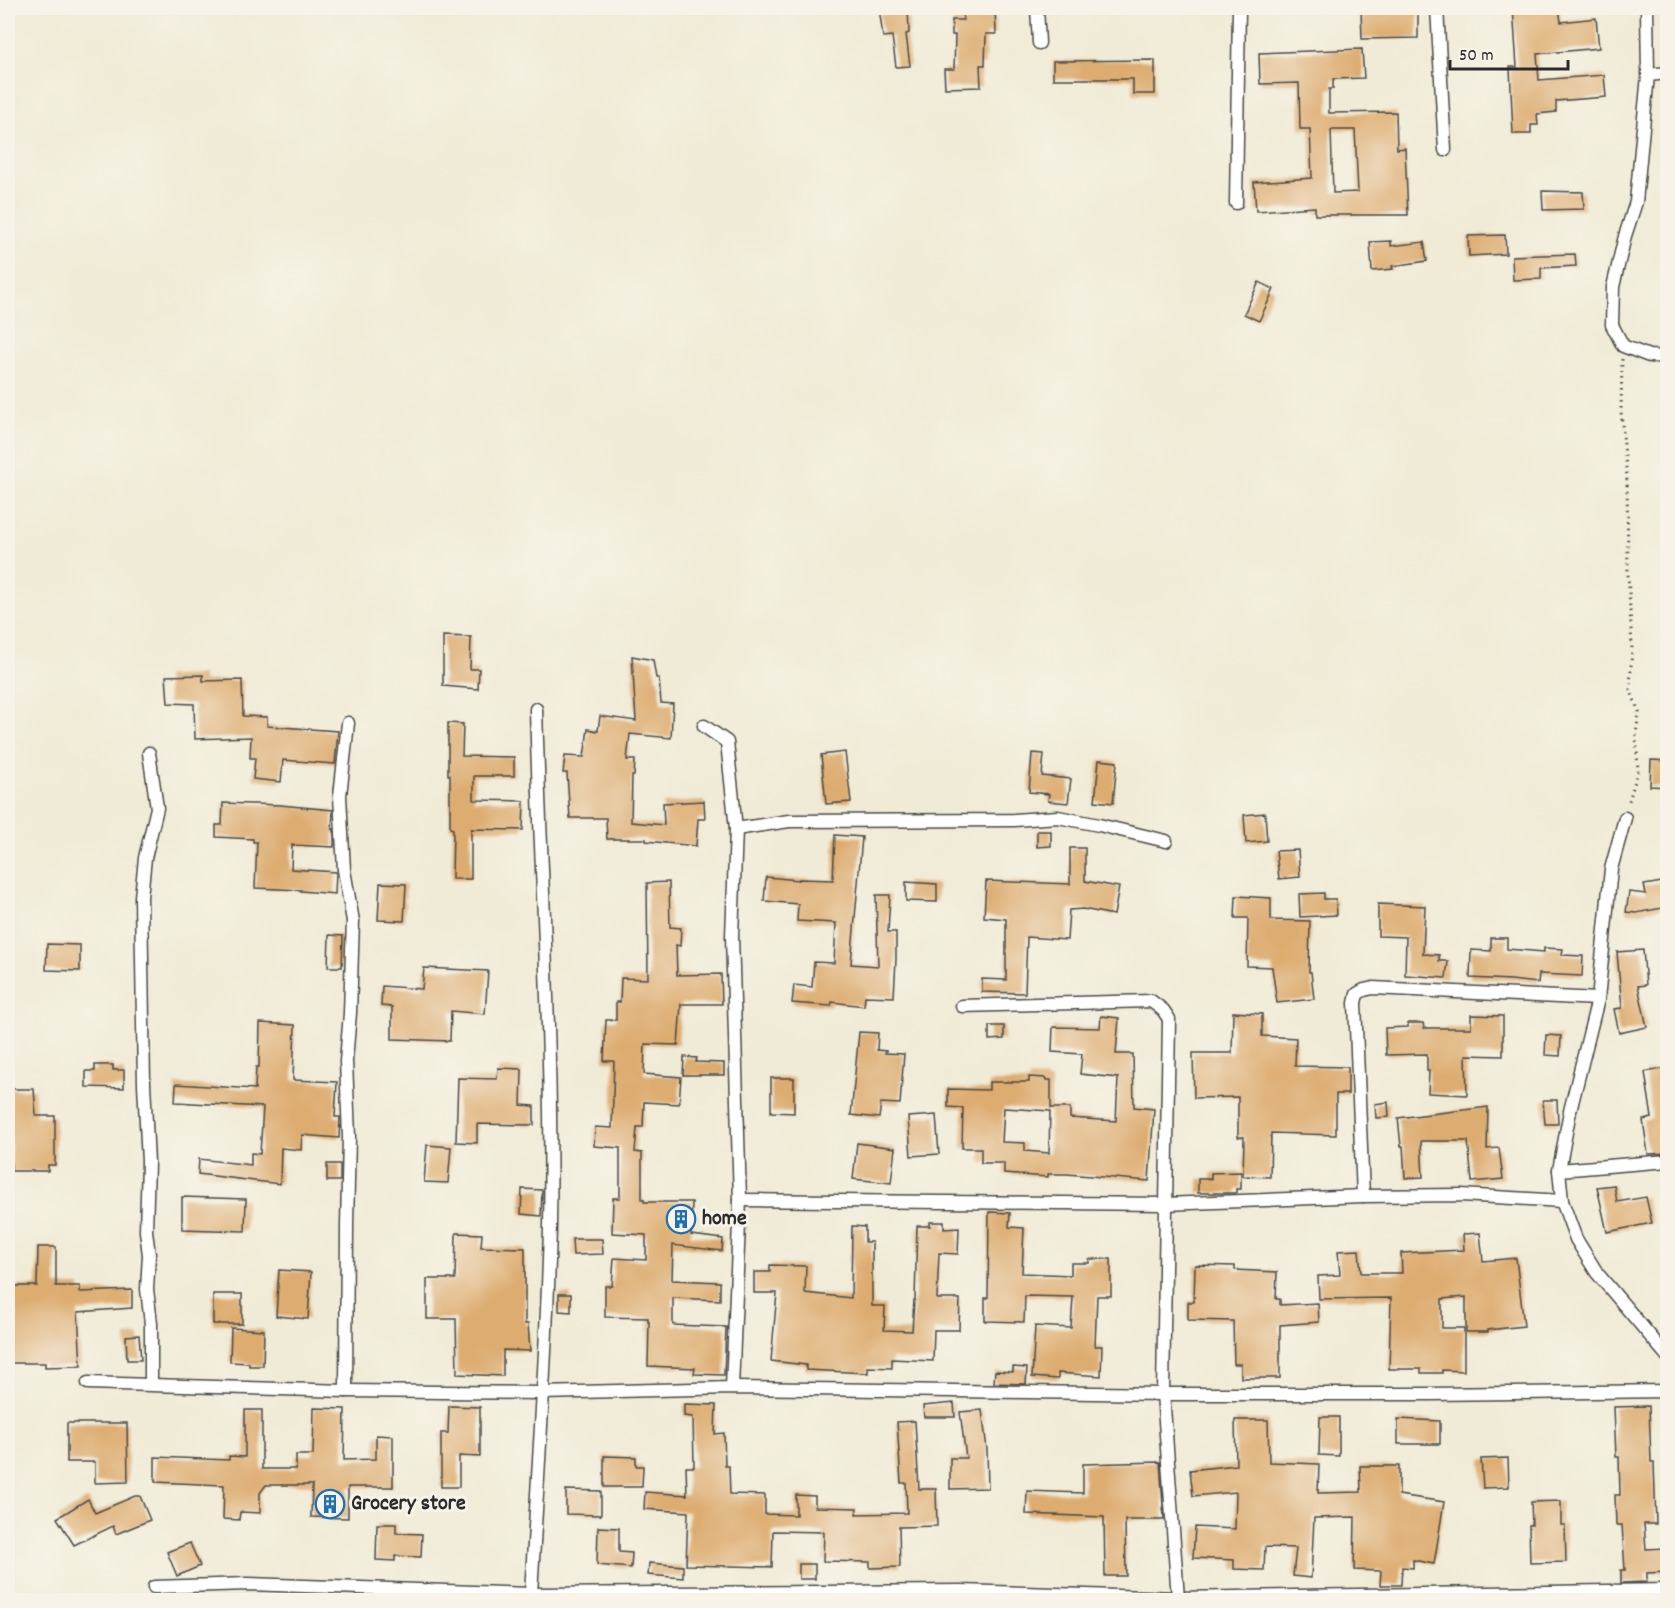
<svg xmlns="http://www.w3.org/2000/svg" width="1675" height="1608" viewBox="0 0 1675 1608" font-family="Dekko,sans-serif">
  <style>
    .building { fill: #ddac6f; fill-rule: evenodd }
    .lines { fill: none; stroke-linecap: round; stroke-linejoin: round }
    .street-casing { stroke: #494845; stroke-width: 15 }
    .path { stroke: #494845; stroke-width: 3; stroke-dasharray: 1.5 4.5; stroke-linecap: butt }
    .street { stroke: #fff; stroke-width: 12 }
    .labels { text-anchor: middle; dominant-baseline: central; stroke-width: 6; stroke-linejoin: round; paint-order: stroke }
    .poi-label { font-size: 22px; font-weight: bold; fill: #2b2b2b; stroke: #f7f3e8; text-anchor: start }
  </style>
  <rect width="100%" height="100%" fill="#f7f3e8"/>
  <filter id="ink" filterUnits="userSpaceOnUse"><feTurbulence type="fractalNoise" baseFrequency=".0167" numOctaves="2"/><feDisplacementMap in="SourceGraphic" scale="12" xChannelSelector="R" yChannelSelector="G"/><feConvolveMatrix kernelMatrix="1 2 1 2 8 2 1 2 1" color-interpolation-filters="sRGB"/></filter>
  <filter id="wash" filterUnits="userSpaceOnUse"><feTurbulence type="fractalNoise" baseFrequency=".008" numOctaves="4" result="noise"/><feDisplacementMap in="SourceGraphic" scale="24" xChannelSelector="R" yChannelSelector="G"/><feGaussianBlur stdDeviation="1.35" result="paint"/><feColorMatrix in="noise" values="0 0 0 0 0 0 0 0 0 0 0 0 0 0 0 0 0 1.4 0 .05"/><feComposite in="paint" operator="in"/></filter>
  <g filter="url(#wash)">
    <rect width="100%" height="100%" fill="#f0ebd6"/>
    <g id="blocks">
      <g class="building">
        <path d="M879 8H908L909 33 906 34 910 66 896 67 892 36 883 37Z"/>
        <path d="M962 8H995L996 34H986L985 65H980L981 87 945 88 944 69H954L955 35H952V20H963Z"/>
        <path d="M1361 8H1418V38L1362 39Z"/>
        <path d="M1513 8H1559L1561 22 1596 18 1599 48 1537 54 1539 80 1604 75 1606 97 1556 101V112L1537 114 1538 125H1531V134H1513L1510 67H1517Z"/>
        <path d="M1362 49 1364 78 1333 79V89H1329V113L1396 112 1397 149 1405 148 1408 215H1315V207L1256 211 1254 182 1312 178 1310 129H1300L1299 83 1260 84 1259 53ZM1331 130H1355L1358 192 1333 193Z"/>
        <path d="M1155 60V94H1133V79H1053V61Z"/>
        <path d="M1542 191 1583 192 1584 209 1543 210Z"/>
        <path d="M1505 235 1506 254 1469 256 1468 236Z"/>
        <path d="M1391 241V246L1424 242 1427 261 1392 266 1393 269 1372 271 1370 242Z"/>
        <path d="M1575 254 1576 266 1541 268V279L1513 280 1512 256Z"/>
        <path d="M1259 282 1274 289 1259 321 1244 314Z"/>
        <path d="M443 636 471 637 470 669H479L478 689 443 686Z"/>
        <path d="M632 656 653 660 656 678H659L661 703 673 704 671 738 630 734 627 760H635L634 776H632L631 822 664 825 663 803 704 801 705 819H698L696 846 646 841V839H607L606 818H570L567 773H563L565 756 584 757 588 729 598 731 600 716 636 721Z"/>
        <path d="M203 675V681L242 680 243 716 267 717V726L338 731 335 764 283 760 281 782 253 779 255 758H250L251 737 195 739 194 704 168 703 166 676Z"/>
        <path d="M448 723 463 724 462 756 514 757V776H474V800L524 801 523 830 471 829V879H452L453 829 450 828V775H448Z"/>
        <path d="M845 752 851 802 826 804 821 755Z"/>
        <path d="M1032 753 1044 754 1042 776 1071 779 1068 803 1048 801 1049 794 1029 792Z"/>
        <path d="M1099 760 1117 762 1113 803 1095 801Z"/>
        <path d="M1651 760 1668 761V787L1650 786Z"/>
        <path d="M223 803 280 805 333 810 332 829H334V847L292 845 291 869 336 872 335 894 301 891V890L255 888 257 842H253V839L216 837V825H222Z"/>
        <path d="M1265 813 1267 841 1246 843 1244 815Z"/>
        <path d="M1037 831H1051V846L1037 847Z"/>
        <path d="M835 835 862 837 851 964 878 966 876 895H890L888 932H896V959L894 997 865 996 864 1006 832 1002 831 1006 792 1003 794 985 812 987 814 962 834 963 836 923 797 921 798 904 764 901 766 877 799 880V879L833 880Z"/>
        <path d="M1070 848H1085V881L1119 887 1114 915 1083 909 1069 910 1067 940 1027 937 1025 993 982 992V979L1006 980V919L984 917 986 881 1070 884Z"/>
        <path d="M1298 850 1300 877 1279 879 1276 851Z"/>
        <path d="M1668 881V907L1636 913 1626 912 1629 892 1646 894 1644 885Z"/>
        <path d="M669 882 670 927 681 928 680 946 676 945 677 975 721 974 722 1004H681L678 1045 645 1044 644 1074 681 1077 679 1104 644 1102 643 1127H637L635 1152 642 1153V1199H644V1202H692L691 1235 723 1239 722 1251 673 1245 672 1280 720 1282V1300L673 1298V1325L726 1327 724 1375 694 1374 695 1368 648 1366 649 1322H648V1318L605 1317V1286H612L614 1258 646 1260V1235L612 1233 613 1198H620V1148L594 1146 595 1127 612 1128 614 1061H604L606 1020H616V1002H620L621 978 648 979 647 883Z"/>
        <path d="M906 882 937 884V902L906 901Z"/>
        <path d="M380 883 406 884 404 921 378 920Z"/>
        <path d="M1324 893V899H1336L1337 915 1300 917 1299 894Z"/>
        <path d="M1236 896 1271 898V920L1310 921 1309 972H1311L1314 999 1277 1003 1272 967 1247 966 1248 918H1235Z"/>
        <path d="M1378 904 1425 906 1423 954 1439 955V961H1448L1446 978 1405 975 1406 937 1378 936Z"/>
        <path d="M329 935 343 936 342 967H328Z"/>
        <path d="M1491 938H1507V949L1544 952V948L1563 949 1562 955 1583 956 1582 976 1539 974 1538 983 1511 980 1470 978 1471 950 1491 951Z"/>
        <path d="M47 944 80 945V971L46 970Z"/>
        <path d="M1643 950 1646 985 1638 986 1647 1027 1619 1033 1614 1009 1622 1008 1617 952Z"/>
        <path d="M424 968 488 971 485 1014 451 1011 450 1041 392 1039V1007L381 1006 382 986 422 989Z"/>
        <path d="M1233 1012 1262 1014V1036L1296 1038 1295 1066 1348 1067V1094H1336V1135L1271 1133 1270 1177 1243 1176 1244 1137H1238V1097L1194 1098 1193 1053H1232Z"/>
        <path d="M1471 1015 1503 1016V1056L1466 1055 1467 1095 1428 1093 1429 1071H1427V1054L1386 1055 1385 1028 1408 1027V1023H1423L1424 1028H1471Z"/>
        <path d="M1101 1016 1119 1018 1116 1054H1133L1134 1107 1154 1109 1149 1181 1067 1174H1048V1177L1004 1174V1163H981V1148H962L963 1108 948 1107V1089L989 1090V1082H1029V1077L1046 1078V1080H1051V1108H1070V1118L1116 1121 1118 1078 1080 1074 1082 1054 1052 1052 1053 1027 1100 1028ZM1004 1108 1050 1111 1049 1153 1025 1151V1143L1002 1142Z"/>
        <path d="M260 1023 295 1025 293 1080 337 1082 335 1117H340L339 1138 302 1135 301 1150 281 1148 280 1184 198 1174 199 1159 251 1165V1153L260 1154 263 1107 175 1102 176 1084 255 1089 256 1067H259Z"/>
        <path d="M989 1026H1004V1039L989 1040Z"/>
        <path d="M859 1032 878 1033 877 1050 886 1051 885 1053 904 1054 900 1104 881 1103 879 1118 851 1115Z"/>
        <path d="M1546 1035 1561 1036 1560 1056 1545 1055Z"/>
        <path d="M684 1057 697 1058 696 1062 724 1063V1075H683Z"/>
        <path d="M95 1065H113V1070H124V1088L86 1087V1071H95Z"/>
        <path d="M498 1068 522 1069 521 1105 534 1106V1125L477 1124V1143L456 1142 458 1078 497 1079Z"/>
        <path d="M1668 1068V1153L1648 1154 1643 1120 1652 1118 1645 1072Z"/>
        <path d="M771 1078H794V1113L771 1112Z"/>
        <path d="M10 1089H34L36 1116H55V1165H48V1171H11Z"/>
        <path d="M1543 1100H1557L1558 1124H1545Z"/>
        <path d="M1388 1102 1389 1117 1376 1118 1375 1104Z"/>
        <path d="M1488 1107 1487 1149 1499 1148 1503 1179 1472 1182 1468 1141H1421L1423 1177 1405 1178 1403 1146H1401L1398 1118Z"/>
        <path d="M936 1115 939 1154 911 1156 908 1117Z"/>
        <path d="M857 1143 895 1148 891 1183 853 1179Z"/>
        <path d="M427 1145 451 1147 448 1183 424 1182Z"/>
        <rect x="327" y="1164" width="13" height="17"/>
        <path d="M1241 1172V1189H1236V1193H1198V1179H1211V1173Z"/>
        <path d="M1614 1185 1617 1202 1646 1197 1652 1223 1607 1232 1597 1187Z"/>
        <path d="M522 1189 542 1190 541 1216 521 1214Z"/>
        <path d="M182 1197 246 1199 245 1231 182 1229Z"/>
        <path d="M989 1212 1010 1213 1009 1227 1024 1228 1022 1273 1071 1275V1263H1089V1259H1111V1296H1097L1095 1346H1102L1101 1376 1058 1373V1379L1032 1377 1035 1326 1071 1328 1073 1297 1025 1296 1024 1322 985 1321V1298H988Z"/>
        <path d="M930 1222H944V1229L959 1228 958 1254 939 1253 937 1299H960L959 1330H934L933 1361 892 1359V1368L868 1367V1373L806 1370V1365L771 1361 777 1293H754V1272H770V1265L806 1266 805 1293 851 1298 852 1226 865 1227V1242H872V1306H885L884 1330 912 1331 914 1300H915L917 1226H930Z"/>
        <path d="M456 1233 482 1234 481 1247 525 1248V1324H528L530 1351 503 1350V1376L457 1374 456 1319H427V1279H455Z"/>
        <path d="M1480 1233 1483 1261 1516 1258 1524 1326 1488 1330V1332H1466V1297L1442 1299V1328H1464V1371L1442 1370V1373H1421V1369H1389L1391 1298 1319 1299 1318 1276 1340 1275 1338 1251 1359 1250 1361 1273H1402L1401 1253 1464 1250 1463 1234Z"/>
        <path d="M572 1239H602L603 1254 573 1255Z"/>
        <path d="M38 1247H56V1286H80V1292L132 1290V1308L78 1312 81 1366 45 1367V1363H8V1286H37Z"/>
        <path d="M1195 1265 1235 1266V1270L1277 1272 1276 1299H1280V1305L1318 1303 1319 1322 1280 1325V1378H1241V1364H1234L1233 1321 1188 1320V1302H1194Z"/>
        <path d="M279 1270 311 1272 308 1319 276 1316Z"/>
        <rect x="213" y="1294" width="29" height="30"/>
        <path d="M559 1294H571V1312L559 1311Z"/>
        <path d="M231 1328 264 1330 263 1366H249V1363L230 1362Z"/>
        <path d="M139 1335 141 1360H127L126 1336Z"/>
        <path d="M1013 1367 1027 1368 1026 1384 994 1383 995 1371 1013 1372Z"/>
        <path d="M954 1403 955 1417H924L923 1406Z"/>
        <path d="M684 1404 716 1405 715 1434 724 1433 725 1466H729L730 1494 765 1495V1514L796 1515V1495L815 1496V1507L857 1508 856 1514 907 1513 906 1483H901L897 1422 915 1421 919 1489H936L937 1526 899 1527 900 1567 870 1568V1562L823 1561 824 1532 773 1531 772 1567 686 1565 688 1512 644 1509 645 1492 687 1495 686 1467H694L693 1417 684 1416Z"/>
        <path d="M449 1406 480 1407V1457L459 1456V1487H441V1433H448Z"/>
        <path d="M1649 1406 1651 1462H1654L1656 1524H1644L1646 1549 1668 1548V1572L1647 1573V1582L1621 1583V1570H1625L1622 1525H1616L1615 1495H1620L1619 1457H1616L1614 1407Z"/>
        <path d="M314 1408 345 1409 344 1460 376 1459V1435L393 1436V1487H348V1518L311 1517 312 1485H266L260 1493V1513L240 1512 239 1520 223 1519 224 1485 155 1482V1457L229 1460V1456L245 1457V1410H262V1469H296V1455H313Z"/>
        <path d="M982 1410 987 1449 988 1488 950 1489V1458H966L960 1412Z"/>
        <path d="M1320 1417H1339V1456L1319 1455Z"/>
        <path d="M1398 1419 1440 1421V1444H1398Z"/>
        <path d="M1235 1420H1268L1269 1462 1319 1464 1318 1493 1361 1492 1360 1466H1399V1495L1444 1502 1434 1564 1413 1560V1568L1402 1567 1401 1585H1380L1381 1571 1354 1570 1355 1517 1314 1518 1311 1578 1293 1576 1296 1548 1265 1547 1264 1570 1234 1569V1560L1193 1558 1195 1527 1235 1529 1236 1492 1193 1496 1190 1470 1236 1465Z"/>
        <path d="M67 1423H127L128 1482 95 1483V1462H67Z"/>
        <path d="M604 1456 636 1457V1466H643L642 1487H604Z"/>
        <path d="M1508 1458 1509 1487 1483 1488 1481 1459Z"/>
        <path d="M1160 1462 1164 1520H1125L1126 1576H1105L1104 1517 1026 1514 1027 1491 1083 1493V1464Z"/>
        <path d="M566 1490 601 1491V1515L566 1514Z"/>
        <path d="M135 1496H140L150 1520 116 1534 113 1526 74 1545 57 1518 88 1499 95 1513Z"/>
        <path d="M1561 1501V1525H1565L1566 1562 1530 1563 1529 1525H1532L1531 1502Z"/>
        <path d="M377 1524H396V1533L422 1534 421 1557 395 1556V1561L376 1560Z"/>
        <path d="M598 1527 619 1528V1552L632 1553 631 1568 597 1565Z"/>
        <path d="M190 1543 200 1566 177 1576 167 1552Z"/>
        <path d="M649 1563 683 1566V1578L648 1575Z"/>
        <rect x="799" y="1564" width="16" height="15"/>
      </g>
    </g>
  </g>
  <g filter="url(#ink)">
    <use href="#blocks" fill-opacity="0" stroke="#494845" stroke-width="1.5"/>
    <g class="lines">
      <g class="street-casing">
        <g id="street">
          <path d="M1037 8 1039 43"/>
          <path d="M1437 8 1445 150"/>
          <path d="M1647 8 1648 75 1636 202 1625 236 1613 287 1612 325 1623 346 1649 356 1668 357"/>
          <path d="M1648 75 1668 73"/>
          <path d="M1236 203 1239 8"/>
          <path d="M704 726 727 742 736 829 732 936 740 1200 732 1388"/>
          <path d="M149 753 157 808 145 858 141 897 144 1084 148 1162 146 1231 149 1255 147 1289 151 1324V1384"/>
          <path d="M1625 818 1611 869 1598 999 1570 1111 1559 1170 1562 1201 1576 1239 1597 1273 1668 1357"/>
          <path d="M736 829 789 821 1014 820 1058 817 1099 825 1166 841"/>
          <path d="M962 1006 1151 1001 1163 1010 1169 1019 1163 1394 1178 1598"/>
          <path d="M1559 1170 1668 1161"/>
          <path d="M1363 1196 1355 1003 1357 994 1364 990 1373 988 1598 999"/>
          <path d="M740 1200 1165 1204 1363 1196 1461 1195 1562 1201"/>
          <path d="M88 1383 346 1391 542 1393 732 1388 1163 1394H1429L1668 1391"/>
          <path d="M346 1391 347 1225 349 1137 346 1061 350 1013 353 921 344 870 340 796 348 723"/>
          <path d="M154 1587 248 1584 531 1594 961 1591 1178 1598 1668 1590"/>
          <path d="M531 1594C538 1472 547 1349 550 1227 553 1054 541 882 536 709"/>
        </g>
      </g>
      <path class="path" d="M1622 359 1621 412 1627 478 1628 574 1632 646 1630 689 1639 712 1636 734 1638 771 1628 804"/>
      <use href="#street" class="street"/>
    </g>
  </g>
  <defs>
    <g id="building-ring" transform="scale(1.5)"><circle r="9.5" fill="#f7f3e8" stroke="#1f6fb2" stroke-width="1.5"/><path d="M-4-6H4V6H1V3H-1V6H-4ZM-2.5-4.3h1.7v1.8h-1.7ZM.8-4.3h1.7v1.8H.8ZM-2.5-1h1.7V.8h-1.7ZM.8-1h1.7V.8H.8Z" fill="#1f6fb2"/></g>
  </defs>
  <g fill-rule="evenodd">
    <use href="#building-ring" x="681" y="1219"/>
    <use href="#building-ring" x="330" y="1504"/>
  </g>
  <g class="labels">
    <g class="poi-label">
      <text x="702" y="1219">home</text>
      <text x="351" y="1504">Grocery store</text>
    </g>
  </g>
  <rect width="1675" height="1608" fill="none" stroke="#f7f3e8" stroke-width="30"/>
  <path d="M1450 60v9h118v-9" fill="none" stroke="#2b2b2b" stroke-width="3"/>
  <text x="1459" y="60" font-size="18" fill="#2b2b2b" stroke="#f7f3e8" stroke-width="4.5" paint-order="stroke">50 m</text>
</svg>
